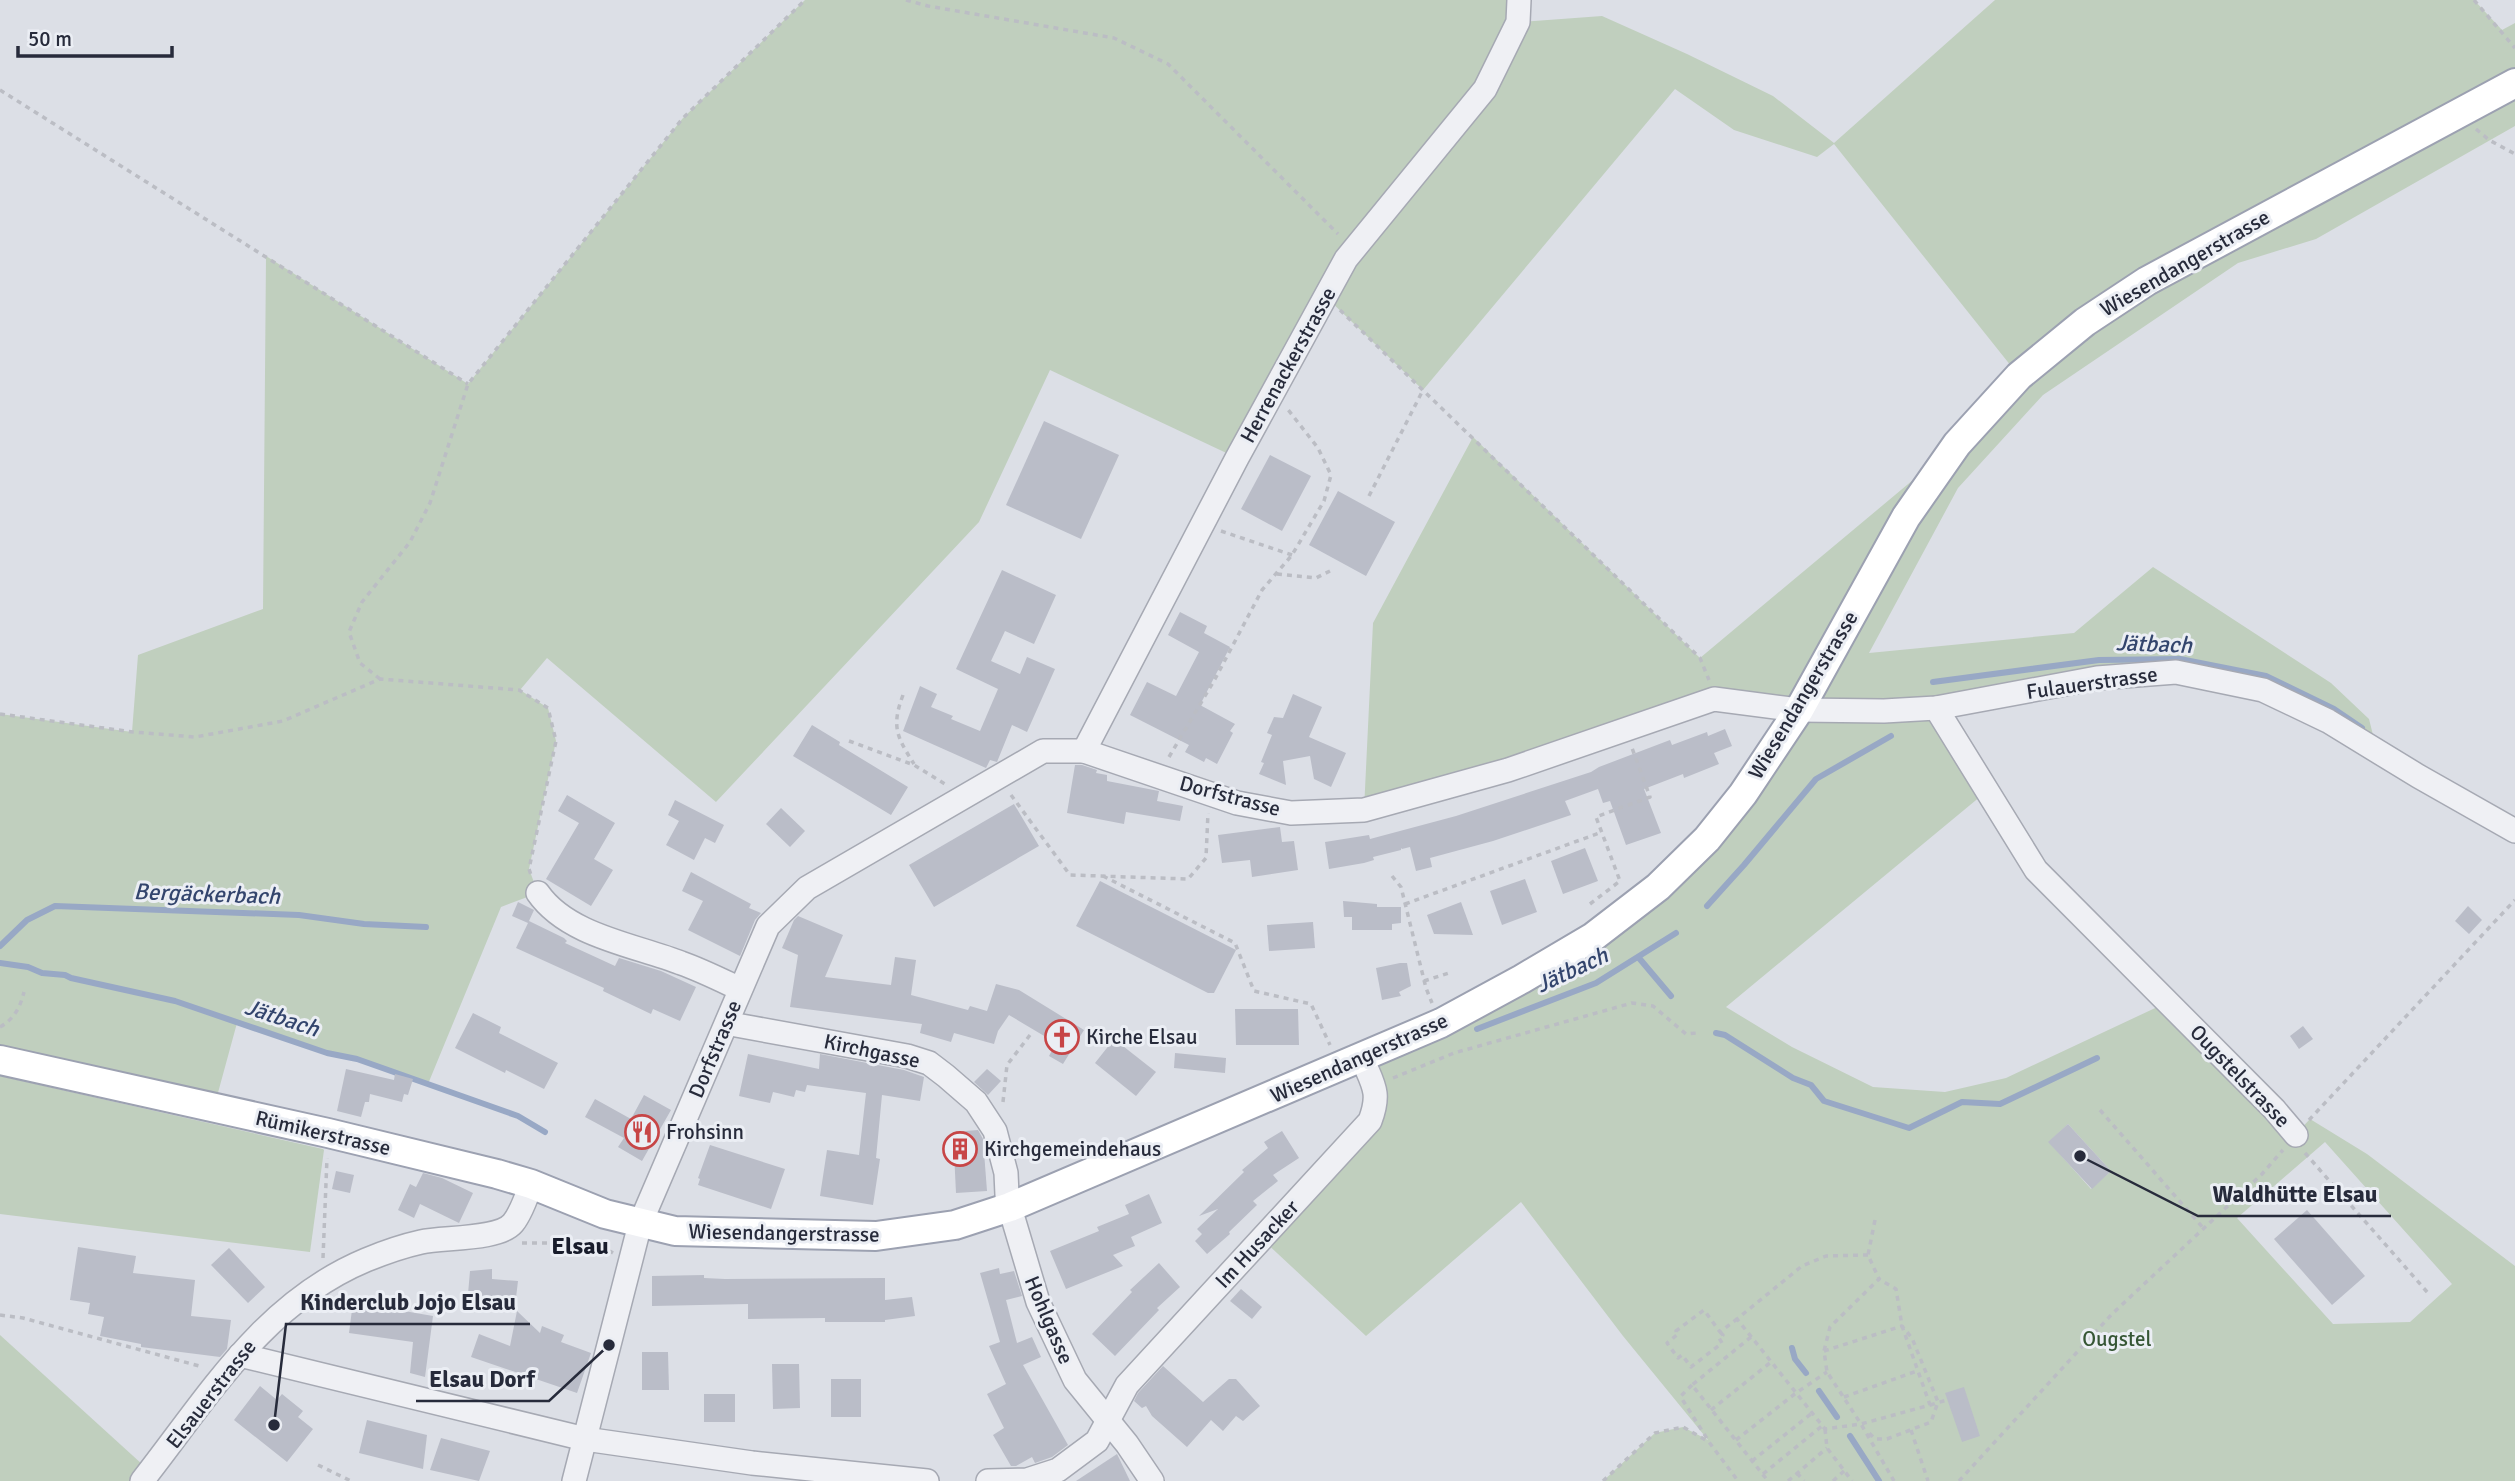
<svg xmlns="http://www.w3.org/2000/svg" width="2515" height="1481" viewBox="0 0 2515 1481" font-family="Signika,sans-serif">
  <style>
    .green { fill: #c0cfbe; fill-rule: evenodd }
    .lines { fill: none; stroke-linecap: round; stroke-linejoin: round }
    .stream { stroke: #98a8c5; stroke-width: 6 }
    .building { fill: #babdc8 }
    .minor-casing { stroke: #a6a9b3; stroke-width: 26 }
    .major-casing { stroke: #9ca1b1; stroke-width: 32 }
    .path { stroke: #bbbdc4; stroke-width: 3.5; stroke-dasharray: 5 5; stroke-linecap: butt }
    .minor { stroke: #eff0f4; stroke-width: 23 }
    .major { stroke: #fff; stroke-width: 28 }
    .labels { text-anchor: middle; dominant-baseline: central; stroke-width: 6; stroke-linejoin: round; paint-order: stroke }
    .street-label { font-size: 21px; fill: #272b3b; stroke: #ebeef4 }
    .poi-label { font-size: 21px; fill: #272b3b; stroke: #ebeef4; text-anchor: start }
    .park-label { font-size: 21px; fill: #365635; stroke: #ebeef4 }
    .water-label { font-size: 23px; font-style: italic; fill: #33456d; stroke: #ebeef4 }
    .quarter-label { font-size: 24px; font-weight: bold; fill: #191d2c; stroke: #ebeef4 }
    .leader { fill: none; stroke: #272b3b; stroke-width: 2.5 }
    .callout-dot { fill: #272b3b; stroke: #ebeef4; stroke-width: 2.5 }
    .callout-label { font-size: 23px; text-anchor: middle; font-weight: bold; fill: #272b3b; stroke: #ebeef4; stroke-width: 6; stroke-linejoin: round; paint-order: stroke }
  </style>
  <rect width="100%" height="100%" fill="#dcdfe6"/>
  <g class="green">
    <path d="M805 0H1519V22L1602 16 1687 54 1773 96 1834 143 1995 0H2474L2502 30 2515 23V126L2316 239 2238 263 2043 395 1958 488 1869 653 2074 633 2153 567 2331 683 2369 719 2377 751 2328 721 2177 672 1937 707 1987 791 1726 1007 1792 1047 1873 1087 1945 1092 2006 1078 2168 1002 2296 1134 2310 1119 2367 1154 2515 1266V1481H1603L1655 1433 1683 1427 1708 1440 1623 1336 1521 1202 1366 1336 1262 1239 1370 1121 1362 1058 1658 887 1798 711 1713 699 1364 810 1373 623 1473 437 1700 658 1956 444 2019 376 1834 144 1817 157 1734 130 1675 89 1423 390 1326 297 1237 458 1050 370 979 522 716 802 547 658 520 690 548 708 556 741 529 869 538 893 501 907 428 1084 237 1023 216 1100 0 1048V714L132 732 138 655 263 609 266 256 468 384 683 118ZM2068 1124 2111 1171 2091 1189 2049 1142ZM2325 1142 2452 1284 2410 1322 2333 1324 2237 1218Z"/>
    <path d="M0 1076 323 1149 324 1150 310 1252 0 1214Z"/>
    <path d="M0 1335 143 1465 130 1481H0Z"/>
  </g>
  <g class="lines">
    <g class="stream">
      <path d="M1933 682 2099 660 2180 659 2266 676 2334 709 2362 728"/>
      <path d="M1707 906 1744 865 1816 779 1891 736"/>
      <path d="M0 946 27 920 55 906 299 915 364 924 426 927"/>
      <path d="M1639 958 1671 996"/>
      <path d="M0 963 28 967 42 973 65 975 71 978 175 1001 327 1053 357 1059 518 1116 545 1132"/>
      <path d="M1477 1029 1596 983 1676 933"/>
      <path d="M1716 1033 1725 1035 1793 1078 1811 1085 1824 1101 1909 1128 1962 1102 2000 1104 2097 1058"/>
      <path d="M1792 1348 1795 1359 1806 1373"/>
      <path d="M1819 1391 1837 1417"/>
      <path d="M1850 1436 1879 1481"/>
    </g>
  </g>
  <g class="building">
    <path d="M1044 421 1119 455 1081 539 1006 505Z"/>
    <path d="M1270 455 1311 476 1282 531 1241 509Z"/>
    <path d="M1338 491 1395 522 1366 576 1309 545Z"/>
    <path d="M1002 570 1056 595 1034 644 1005 631 991 661 1020 674 1027 657 1055 669 1027 732 1012 725 997 762 990 760 986 768 903 731 920 686 937 694 931 707 953 716 951 719 980 731 998 689 956 669Z"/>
    <path d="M1180 612 1207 626 1204 633 1230 647 1200 705 1235 724 1230 731 1233 733 1217 764 1206 758 1204 762 1185 752 1189 745 1130 715 1147 682 1176 696 1199 652 1168 635Z"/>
    <path d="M1293 694 1322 707 1309 737 1346 753 1331 787 1314 779 1310 756 1283 761 1286 785 1259 774 1264 763 1261 762 1272 735 1267 733 1274 717 1283 718Z"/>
    <path d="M812 725 840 742 839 745 908 787 891 815 793 756Z"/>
    <path d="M1725 729 1732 746 1714 753 1719 764 1684 778 1683 774 1644 789 1661 833 1626 845 1610 801 1603 803 1598 789 1565 801 1571 815 1493 841 1430 858 1432 867 1416 871 1410 847 1402 849 1401 848V850L1373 857 1374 860 1364 863 1329 869 1325 842 1369 835 1370 839 1456 816 1591 772 1599 767 1670 740 1672 745 1707 732 1708 736Z"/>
    <path d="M1075 765H1082L1097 770 1096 773 1107 775V781L1159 791 1157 801 1183 806 1180 821 1126 812 1124 824 1067 813Z"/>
    <path d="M567 795 615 823 594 859 613 870 591 906 546 879 579 823 558 811Z"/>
    <path d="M675 800 724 825 715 843 705 838 694 860 666 845 679 821 668 815Z"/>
    <path d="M1014 804 1039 846 934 907 909 865Z"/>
    <path d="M781 808 805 831 790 847 766 824Z"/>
    <path d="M1280 827 1282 842 1294 841 1298 870 1252 877 1250 860 1222 863 1218 835Z"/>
    <path d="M1585 848 1598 881 1563 894 1551 861Z"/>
    <path d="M691 872 751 904 749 908 761 913 755 920 740 956 688 930 703 901 682 891Z"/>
    <path d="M1525 879 1537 912 1502 925 1490 891Z"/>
    <path d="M1100 881 1236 950 1214 993H1208L1076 926Z"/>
    <path d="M1343 901 1377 904V907H1401V923L1392 924V930H1352V917H1344Z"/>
    <path d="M518 902 534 910 529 921 564 938 567 941 565 943 615 966 619 958 661 971 696 987 680 1021 653 1009 651 1014 603 991 604 988 516 948 528 923 512 916Z"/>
    <path d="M1461 902 1473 935 1434 934 1427 915Z"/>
    <path d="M2468 906 2482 920 2469 934 2455 921Z"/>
    <path d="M798 916 843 935 825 977 891 985 895 957 916 960 911 995 968 1010 970 1006 987 1011 996 984 1019 990 1084 1030 1063 1064 1049 1056 1056 1043 1009 1015 998 1031 994 1044 954 1033 951 1042 920 1033 922 1024 790 1007 798 955 782 948 794 920Z"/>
    <path d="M1313 922 1315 948 1269 951 1267 925Z"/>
    <path d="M1400 963H1407L1411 986 1399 992 1401 996 1382 1000 1376 968Z"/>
    <path d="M1235 1009H1298L1299 1045H1236Z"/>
    <path d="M473 1013 501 1027 499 1033 558 1063 544 1089 506 1070 505 1073 455 1048Z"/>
    <path d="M2303 1026 2313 1039 2299 1049 2290 1036Z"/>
    <path d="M1114 1039 1156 1072 1136 1096 1095 1063Z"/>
    <path d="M1175 1053 1226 1058 1225 1073 1174 1068Z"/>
    <path d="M748 1054 819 1069 820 1054 904 1070 924 1077 920 1101 882 1095 876 1158 880 1159 873 1205 820 1196 827 1150 859 1155 866 1093 807 1085 805 1092 796 1090 794 1097 773 1092 770 1103 739 1096Z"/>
    <path d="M346 1069 394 1080 395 1074 413 1079 408 1095 404 1094 402 1102 370 1094 369 1102H365L361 1117 337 1111Z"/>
    <path d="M987 1069 1001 1081 988 1095 974 1082Z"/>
    <path d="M644 1095 671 1110 642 1161 618 1147 624 1138 585 1117 595 1099 631 1119Z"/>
    <path d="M2068 1124 2111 1171 2092 1189 2048 1142Z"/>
    <path d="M978 1130 983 1139 987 1191 956 1193 953 1132Z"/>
    <path d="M1282 1131 1299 1158 1273 1175 1278 1181 1253 1201 1257 1205 1229 1232 1230 1234 1207 1254 1195 1241 1202 1234 1197 1229 1218 1209 1199 1216 1244 1172 1242 1170 1268 1148 1264 1142Z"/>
    <path d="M710 1145 785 1169 771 1209 698 1185 700 1179 698 1178Z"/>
    <path d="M336 1171 354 1175 350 1193 332 1189Z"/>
    <path d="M423 1173 442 1178 473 1193 459 1223 420 1204 414 1218 398 1210 410 1184 416 1187Z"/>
    <path d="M1149 1194 1162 1223 1131 1237 1135 1246 1113 1255 1123 1266 1066 1289 1050 1251 1099 1231 1097 1227 1129 1214 1125 1205Z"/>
    <path d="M2307 1210 2365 1276 2332 1305 2274 1239Z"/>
    <path d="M78 1247 136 1256 133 1273 195 1280 191 1316 231 1320 227 1349 220 1357 141 1347V1344L100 1336 104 1317 88 1314 90 1303 70 1300Z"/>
    <path d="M229 1248 265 1287 248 1303 211 1265Z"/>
    <path d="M1159 1263 1180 1287 1157 1308 1159 1310 1115 1356 1092 1334 1132 1292 1130 1290Z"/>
    <path d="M999 1268 1000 1274 1014 1271 1022 1296 1006 1300 1017 1343 1032 1337 1041 1357 1023 1365 1068 1445 1052 1457 1035 1463 1032 1457 1016 1466H1011L993 1435 1004 1428 987 1394 1006 1384 989 1346 1000 1342 980 1273Z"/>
    <path d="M492 1269V1279L518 1281 515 1306 468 1294 470 1271Z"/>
    <path d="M704 1275V1278L725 1279 885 1278V1300L912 1297 915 1316 885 1320V1322H825V1318L748 1319V1304L652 1306V1276Z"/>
    <path d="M1241 1289 1262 1307 1252 1319 1230 1301Z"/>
    <path d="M378 1299 405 1303 404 1311 433 1316 425 1377 410 1373 413 1342 349 1333 353 1302 377 1305Z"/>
    <path d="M517 1311 540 1333 542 1326 564 1335 561 1342 591 1353 577 1393 471 1357 479 1334 510 1346Z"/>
    <path d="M642 1352H668L669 1390H642Z"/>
    <path d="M772 1364H799L800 1408 773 1409Z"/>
    <path d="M1163 1366 1203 1402 1229 1379H1236L1260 1406 1243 1421 1236 1416 1223 1431 1211 1420 1187 1447 1152 1416 1146 1406 1142 1408 1134 1401 1138 1393Z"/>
    <rect x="831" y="1379" width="30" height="38"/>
    <path d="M260 1386 277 1400 282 1394 303 1411 298 1417 313 1429 287 1462 234 1420Z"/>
    <path d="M1964 1387 1980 1436 1962 1442 1945 1393Z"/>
    <rect x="704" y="1394" width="31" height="28"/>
    <path d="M367 1420 427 1435 423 1469 359 1453Z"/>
    <path d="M441 1438 490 1451 479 1481 430 1470Z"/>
    <path d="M1117 1454 1130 1481H1076Z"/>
  </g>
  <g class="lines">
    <g class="minor-casing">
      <g id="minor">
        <path d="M1936 708 2036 870 2274 1109 2296 1135"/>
        <path d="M1084 751 1237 458 1346 259 1485 89 1518 22 1519 0"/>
        <path d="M538 893C568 936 635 945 681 963 701 970 721 980 740 989"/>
        <path d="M728 1021 736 1025 907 1056 929 1063 946 1076 976 1102 995 1131 1006 1173 1007 1195 1013 1218 1038 1302 1075 1380 1127 1444 1152 1481"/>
        <path d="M240 1355 585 1439 752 1463 927 1481"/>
        <path d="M142 1481C208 1397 263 1303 366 1260 383 1253 403 1246 421 1242 444 1237 499 1240 513 1223 521 1213 527 1196 531 1184"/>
        <path d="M574 1481 640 1224 768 926 807 888 1043 751H1084L1237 803 1291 813 1364 810 1508 770 1714 699 1799 710 1884 711 1936 708 2097 678 2176 672 2263 690 2328 721 2418 776 2515 831"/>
        <path d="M988 1481 1027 1480 1058 1470 1097 1441 1127 1385 1370 1121C1381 1092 1373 1085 1362 1058"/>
      </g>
    </g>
    <g class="major-casing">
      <path id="major" d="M0 1060 328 1133 497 1174 531 1184 605 1214 675 1231 876 1236 955 1225 1010 1207 1441 1023 1522 979 1593 937 1658 887 1707 839 1743 794 1799 710 1906 517 1957 444 2019 376 2085 322 2147 281 2515 83"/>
    </g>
    <g class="path">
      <path d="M906 0 928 6 1114 38 1168 64 1338 234"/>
      <path d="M2474 0 2515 48"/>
      <path d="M0 90 468 384"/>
      <path d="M2476 129 2489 140 2515 154"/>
      <path d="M1340 310 1700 658 1709 680"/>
      <path d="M1369 496 1423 390"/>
      <path d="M1221 531 1292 555"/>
      <path d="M1277 574 1316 578 1330 571"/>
      <path d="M380 679 360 663 349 632 362 602 410 542 430 503 468 384 683 118 805 0"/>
      <path d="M903 695C891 727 897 737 914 764"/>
      <path d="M0 714 133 732 195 737 283 721 380 679 519 690 548 708 556 741 529 869 531 875"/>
      <path d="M849 741 914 765 945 784"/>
      <path d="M1169 757 1215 679 1262 590 1292 555 1324 501 1331 475 1318 448 1286 407"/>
      <path d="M1011 795 1070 875 1188 879 1206 858 1208 813"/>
      <path d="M1103 876 1235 943 1254 991 1311 1004 1330 1045"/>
      <path d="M1392 876 1401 887 1426 988 1432 1003"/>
      <path d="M1405 904 1602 832"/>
      <path d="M1590 904 1620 881 1596 817 1650 797 1632 748"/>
      <path d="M1424 981 1452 972"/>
      <path d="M0 1027C14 1019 20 1008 24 992"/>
      <path d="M1393 1078 1454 1053 1632 1003 1653 1006 1686 1034 1697 1033"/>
      <path d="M1003 1102 1007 1065 1030 1035"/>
      <path d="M2100 1110 2204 1229"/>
      <path d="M2309 1120 2515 900"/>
      <path d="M2305 1153 2428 1293"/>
      <path d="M1875 1220 1868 1255 1879 1279 1830 1327 1824 1351 1827 1372 1861 1424 1894 1481"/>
      <path d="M522 1243H596L613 1253"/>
      <path d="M1868 1255 1826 1256 1802 1266 1737 1319 1825 1429 1861 1424 1930 1405 1902 1326 1896 1289 1879 1279"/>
      <path d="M323 1258 327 1158"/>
      <path d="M0 1315 23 1318 203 1367"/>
      <path d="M1720 1332 1723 1335 1719 1338 1722 1343 1691 1367 1682 1355 1678 1358 1667 1343 1678 1334 1676 1331 1704 1310 1720 1332 1737 1319"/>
      <path d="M1751 1337 1692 1385 1768 1481"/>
      <path d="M1824 1351 1902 1326 1912 1338 1938 1402 1931 1422 1887 1439H1875L1866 1430"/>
      <path d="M1692 1385 1681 1396 1682 1399 1708 1440"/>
      <path d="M1844 1397 1917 1371"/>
      <path d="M1930 1405 1947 1400"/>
      <path d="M1711 1410 1771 1362"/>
      <path d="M1825 1429 1827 1448 1852 1481"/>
      <path d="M1911 1430 1928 1481"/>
      <path d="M1736 1440 1796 1393 1827 1372"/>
      <path d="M1752 1461 1812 1413"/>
      <path d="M318 1465 351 1481"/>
      <path d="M1797 1473 1804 1481"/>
      <path d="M1763 1474 1822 1426"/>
      <path d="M1603 1481 1655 1433 1683 1427 1709 1442 1738 1481"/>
      <path d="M1788 1481 1827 1448"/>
      <path d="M1833 1481 1844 1471"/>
      <path d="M1959 1481 2112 1314 2262 1174 2283 1150"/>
    </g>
    <use href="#minor" class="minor"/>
    <use href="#major" class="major"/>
  </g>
  <defs>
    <g id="church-ring" transform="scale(1.75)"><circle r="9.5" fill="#ebeef4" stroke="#c74546" stroke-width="1.5"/><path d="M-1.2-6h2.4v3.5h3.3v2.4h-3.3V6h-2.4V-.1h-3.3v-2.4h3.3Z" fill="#c74546"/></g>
    <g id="restaurant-ring" transform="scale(1.75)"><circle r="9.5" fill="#ebeef4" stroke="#c74546" stroke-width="1.5"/><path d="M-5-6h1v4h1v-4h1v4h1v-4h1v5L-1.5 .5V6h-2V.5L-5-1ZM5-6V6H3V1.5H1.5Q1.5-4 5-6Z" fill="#c74546"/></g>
    <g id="building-ring" transform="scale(1.75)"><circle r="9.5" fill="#ebeef4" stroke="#c74546" stroke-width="1.5"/><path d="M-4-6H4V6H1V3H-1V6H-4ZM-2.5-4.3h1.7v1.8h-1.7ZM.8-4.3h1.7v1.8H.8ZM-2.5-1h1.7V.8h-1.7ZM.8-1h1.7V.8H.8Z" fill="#c74546"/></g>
  </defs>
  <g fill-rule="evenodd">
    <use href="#church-ring" x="1062" y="1037"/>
    <use href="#restaurant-ring" x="642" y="1132"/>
    <use href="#building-ring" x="960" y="1149"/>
  </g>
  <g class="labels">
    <g class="street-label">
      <text transform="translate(2185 263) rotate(-30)">Wiesendangerstrasse</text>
      <text transform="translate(1288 365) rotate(-61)">Herrenackerstrasse</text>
      <text transform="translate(2092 683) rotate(-8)">Fulauerstrasse</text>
      <text transform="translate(1803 695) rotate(-59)">Wiesendangerstrasse</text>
      <text transform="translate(1230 796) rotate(15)">Dorfstrasse</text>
      <text transform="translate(715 1049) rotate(-67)">Dorfstrasse</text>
      <text transform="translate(872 1051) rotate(12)">Kirchgasse</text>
      <text transform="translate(1359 1058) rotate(-24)">Wiesendangerstrasse</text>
      <text transform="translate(2240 1076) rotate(46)">Ougstelstrasse</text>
      <text transform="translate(323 1133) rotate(13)">Rümikerstrasse</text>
      <text transform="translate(784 1233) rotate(1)">Wiesendangerstrasse</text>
      <text transform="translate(1257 1244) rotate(-47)">Im Husacker</text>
      <text transform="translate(1049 1320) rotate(67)">Hohlgasse</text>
      <text transform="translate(211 1394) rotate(-52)">Elsauerstrasse</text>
    </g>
    <g class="poi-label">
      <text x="1086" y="1037">Kirche Elsau</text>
      <text x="666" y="1132">Frohsinn</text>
      <text x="984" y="1149">Kirchgemeindehaus</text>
    </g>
    <g class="park-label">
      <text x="2117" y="1339">Ougstel</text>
    </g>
    <g class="water-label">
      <text transform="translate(2154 644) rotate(2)">Jätbach</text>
      <text transform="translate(207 894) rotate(2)">Bergäckerbach</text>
      <text transform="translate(1572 970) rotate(-25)">Jätbach</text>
      <text transform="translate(282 1018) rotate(18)">Jätbach</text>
    </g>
    <g class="quarter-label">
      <text x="580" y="1246">Elsau</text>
    </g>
  </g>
  <path class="leader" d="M2080 1156L2198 1216H2391M274 1425L286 1324H530M609 1345L549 1401H416"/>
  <g class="callout-dot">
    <circle cx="2080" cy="1156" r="7"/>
    <circle cx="274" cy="1425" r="7"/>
    <circle cx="609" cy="1345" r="7"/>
  </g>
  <g class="callout-label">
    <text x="2295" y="1202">Waldhütte Elsau</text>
    <text x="408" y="1310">Kinderclub Jojo Elsau</text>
    <text x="482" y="1387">Elsau Dorf</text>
  </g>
  <path d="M18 46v10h154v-10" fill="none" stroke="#272b3b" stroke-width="3.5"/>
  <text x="28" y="46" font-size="21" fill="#272b3b" stroke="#ebeef4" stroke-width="5" paint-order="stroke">50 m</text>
</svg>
